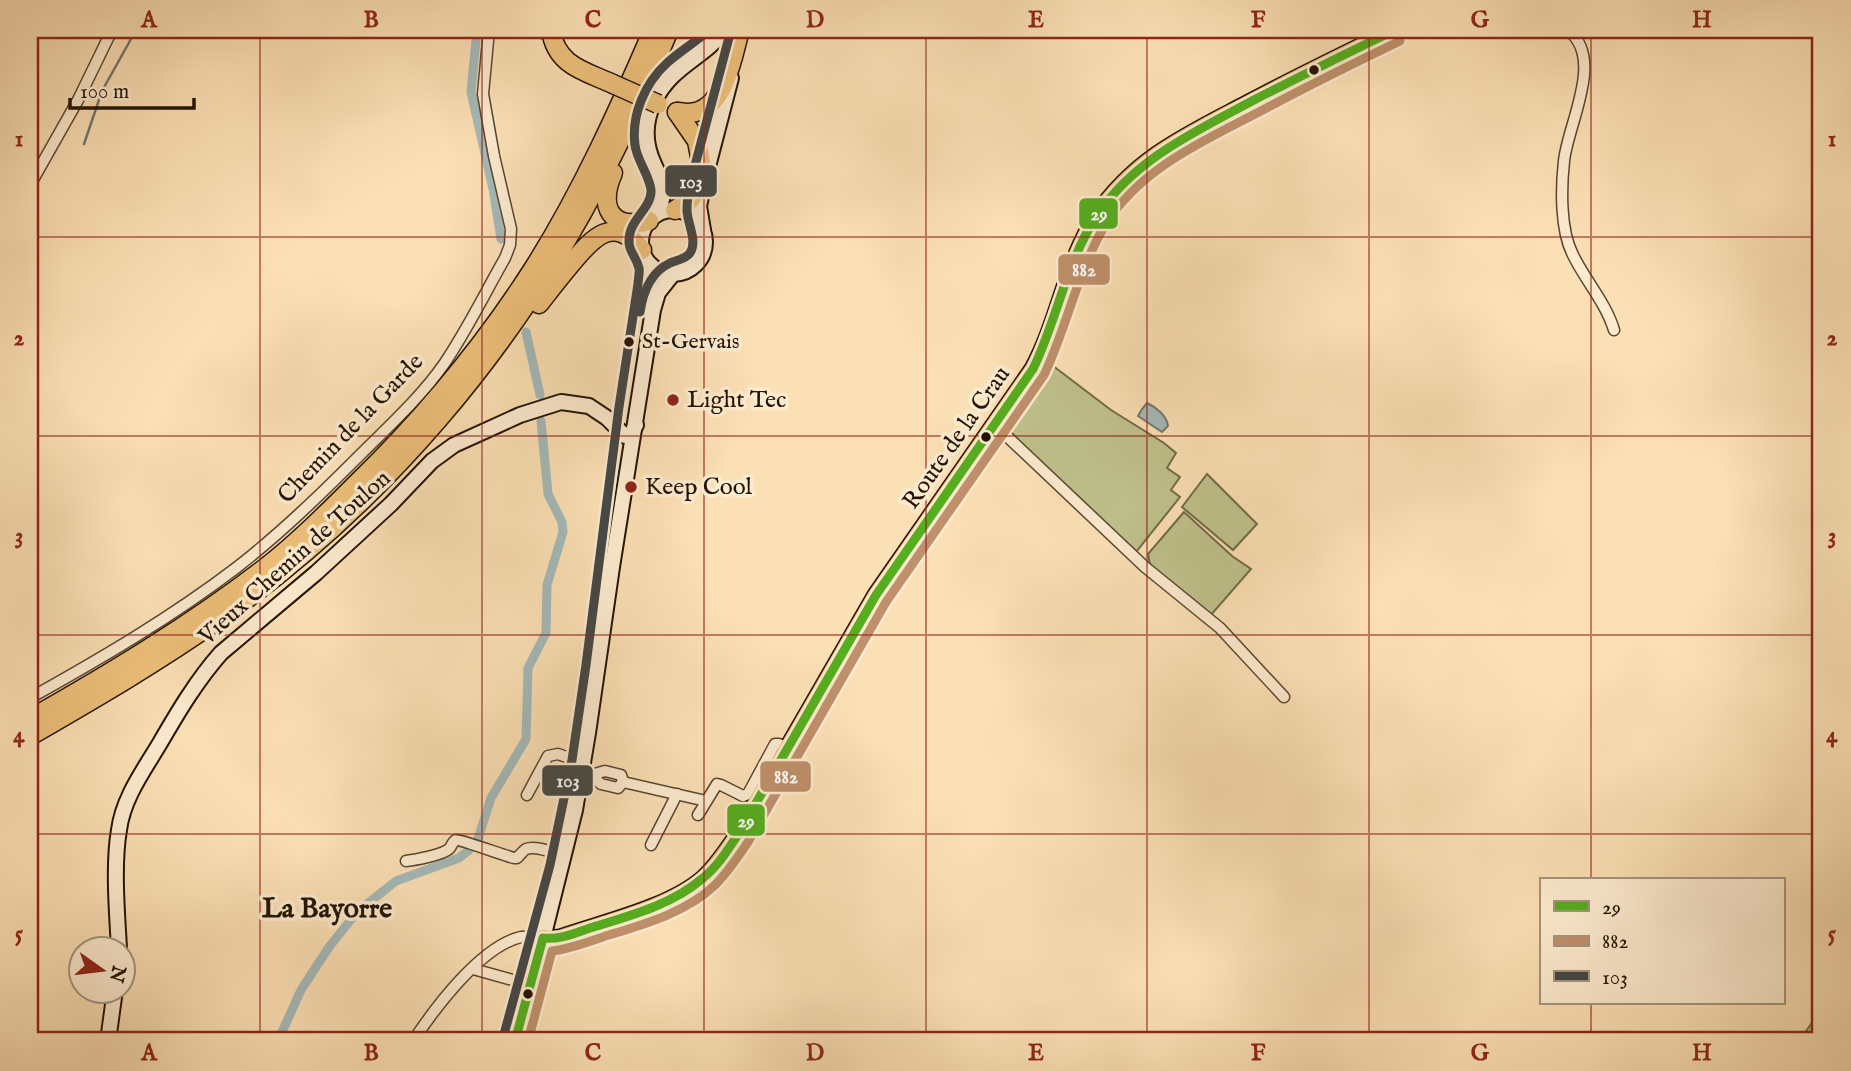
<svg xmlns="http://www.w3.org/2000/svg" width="1851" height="1071" viewBox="0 0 1851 1071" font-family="'IM FELL English',serif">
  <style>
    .green { fill: #c0c28d; stroke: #716a49; stroke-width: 2 }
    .water { fill: #a4bab9; stroke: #707771; stroke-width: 2 }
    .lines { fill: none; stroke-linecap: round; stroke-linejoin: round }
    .stream { stroke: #707771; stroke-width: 2.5 }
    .canal { stroke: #a4bab9; stroke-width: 9 }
    .street-casing { stroke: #584631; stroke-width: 13 }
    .secondary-casing { stroke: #221305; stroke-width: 18 }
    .primary-casing { stroke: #221305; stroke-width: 19 }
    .highway-casing { stroke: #221305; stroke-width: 21 }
    .street { stroke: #fdebcf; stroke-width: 10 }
    .secondary { stroke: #fdebcf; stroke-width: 14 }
    .primary { stroke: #eec07a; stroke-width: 16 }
    .highway { stroke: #eec07a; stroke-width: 18 }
    .highway-bridge-casing { stroke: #221305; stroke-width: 21; stroke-linecap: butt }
    .highway-bridge { stroke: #eec07a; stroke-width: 18 }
    .bus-1-casing { stroke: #fdebcf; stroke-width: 14 }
    .bus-2-casing { stroke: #fdebcf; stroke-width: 14 }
    .bus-3-casing { stroke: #fdebcf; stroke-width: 14 }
    .bus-1 { stroke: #55ae1e; stroke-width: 9 }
    .bus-2 { stroke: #bf906b; stroke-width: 9 }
    .bus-3 { stroke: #444746; stroke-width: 9 }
    .grid { fill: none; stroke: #8f2418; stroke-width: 2; stroke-opacity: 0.55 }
    .bus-dot { fill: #221305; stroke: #fdebcf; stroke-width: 2.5 }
    .poi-dot { fill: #8f2418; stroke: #fdebcf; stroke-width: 2.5 }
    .labels { text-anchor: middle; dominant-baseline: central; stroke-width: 7; stroke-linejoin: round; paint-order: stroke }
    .bus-label { font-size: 22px; fill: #221305; stroke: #fdebcf; text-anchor: start }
    .poi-label { font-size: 24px; fill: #221305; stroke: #fdebcf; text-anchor: start }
    .street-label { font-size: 24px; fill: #221305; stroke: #fdebcf }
    .quarter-label { font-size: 28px; font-weight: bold; fill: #221305; stroke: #fdebcf }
    .line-badge { stroke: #fdebcf; stroke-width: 2.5 }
    .badge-label { font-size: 19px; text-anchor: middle; font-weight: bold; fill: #fff }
    .neatline { fill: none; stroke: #8f2418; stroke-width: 2.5 }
    .grid-label { font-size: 23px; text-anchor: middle; font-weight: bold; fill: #8f2418 }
  </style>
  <rect width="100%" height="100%" fill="#fce0b5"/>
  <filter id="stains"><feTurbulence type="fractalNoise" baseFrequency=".00286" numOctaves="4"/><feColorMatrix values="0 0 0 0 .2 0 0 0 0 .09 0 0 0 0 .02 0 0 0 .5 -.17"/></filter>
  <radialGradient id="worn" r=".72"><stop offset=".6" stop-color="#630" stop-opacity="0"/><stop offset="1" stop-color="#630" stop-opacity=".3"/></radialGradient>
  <g class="green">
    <path d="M1044 359 1111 410 1164 443 1176 453 1167 468 1180 477 1171 490 1180 497 1136 552 1001 426Z"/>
    <path d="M1207 474 1257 524 1233 550 1182 507Z"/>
    <path d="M1184 512 1232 556 1251 569 1211 615 1151 570 1148 554Z"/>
    <path d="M1821 1010V1041H1799Z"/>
  </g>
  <path class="water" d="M1147 403C1156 407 1167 416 1168 426L1162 432 1138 416 1142 409Z"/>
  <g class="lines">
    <path class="stream" d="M84 144 102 91 136 30"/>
    <g class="canal">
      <path d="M477 30 471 92 493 189 501 239"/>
      <path d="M526 332 540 395"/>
      <path d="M477 842 491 798 526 739 528 668 546 633 547 585 563 532 562 522 548 494 541 421"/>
      <path d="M278 1041 301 990 329 947 357 912 396 881 459 858 469 850"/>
    </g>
    <g class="street-casing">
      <g id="street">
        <path d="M527 30 543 33 554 32"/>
        <path d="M1568 30C1605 59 1568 123 1564 161 1561 188 1560 230 1573 255 1585 280 1606 303 1614 330"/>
        <path d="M30 185 78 100 112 30"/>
        <path d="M995 425 1145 567 1220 628 1284 697"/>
        <path d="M30 698C100 659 172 617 236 568 281 533 321 494 361 454 390 425 421 397 444 364 467 330 485 293 505 258L510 245 511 229 494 156 483 94 489 30"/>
        <path d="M581 773 591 775 601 784 618 788 623 782"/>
        <path d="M591 775 605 771 621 775 623 782"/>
        <path d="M623 782 706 801"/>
        <path d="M527 795 548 756 558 754 583 763"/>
        <path d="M698 815 717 784 721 785 743 796 748 794 775 744H779L788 748"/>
        <path d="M651 845 677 794"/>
        <path d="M406 861C415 860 442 855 449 849 452 846 452 842 456 840 459 839 506 856 514 858H517C519 856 524 850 526 849 536 845 554 853 564 856"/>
        <path d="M473 969 531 985"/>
        <path d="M413 1041C435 1008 481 946 521 937 528 936 536 937 543 938"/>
      </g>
    </g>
    <g class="secondary-casing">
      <g id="secondary">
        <circle cx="673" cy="242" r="32"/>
        <path d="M656 215C659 208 662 202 663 195 664 184 658 173 654 164 644 143 644 123 654 102 671 66 703 59 725 30"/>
        <path d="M703 230 699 206 705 178 731 78"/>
        <path d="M647 304 651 265"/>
        <path d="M543 938 575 810 588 733 612 567 653 310 658 293 673 274"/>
        <path d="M119 948C117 912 113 865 119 830 123 798 144 770 160 743 178 712 197 680 221 653L316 573 391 504 432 461 454 445 520 415 561 402 589 406 607 418 625 436H630L636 425"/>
        <path d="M108 1041 115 990"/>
      </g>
    </g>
    <g class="primary-casing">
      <path id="primary" d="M515 1041 543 938 550 939 560 938C603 923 670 908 704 878 717 866 727 851 737 836L876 595 1033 369C1059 321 1066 264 1096 217 1134 159 1188 135 1247 104 1296 78 1345 54 1395 30"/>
    </g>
    <g class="highway-casing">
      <g id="highway">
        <path d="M551 30C556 66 585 71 613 84"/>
        <path d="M677 112C684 113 692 114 699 111 726 101 733 55 740 30"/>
        <path d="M613 173C598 206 610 231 649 221"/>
        <path d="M675 210 690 200 695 193 701 162 697 141 677 112"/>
        <path d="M539 304C550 290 560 277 571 264 593 237 614 214 642 250"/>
        <path d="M30 719C111 673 191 625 265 568 297 543 326 514 354 486 422 420 484 346 535 266 582 191 618 111 653 30"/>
        <path d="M30 736C94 699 158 662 219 619 381 505 513 350 603 174 628 127 648 79 669 30"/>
      </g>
    </g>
    <use href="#street" class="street"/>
    <use href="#secondary" class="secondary"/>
    <use href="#primary" class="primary"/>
    <use href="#highway" class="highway"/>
    <g class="highway-bridge-casing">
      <path id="highway-bridge" d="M613 84 658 104"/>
    </g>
    <use href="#highway-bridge" class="highway-bridge"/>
    <g class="bus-1-casing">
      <path id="bus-1" d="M515 1041 543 938C559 940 575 933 590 928 629 916 672 905 703 878 717 867 727 851 737 836L876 595 1033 369C1057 320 1066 263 1096 217 1133 160 1194 132 1252 101 1299 77 1347 53 1395 30"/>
    </g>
    <g class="bus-2-casing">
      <path id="bus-2" d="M528 1041 552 951C571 949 590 941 609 935 645 924 687 912 715 885 728 872 738 857 748 842L886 602 1044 375C1067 327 1077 273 1104 227 1138 170 1201 142 1257 113 1304 88 1352 64 1400 41"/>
    </g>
    <g class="bus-3-casing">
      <g id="bus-3">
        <path d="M640 312C643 292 651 272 670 263 677 260 686 259 690 253 698 241 687 223 687 210 687 203 688 195 689 188L731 30"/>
        <path d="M503 1038 550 865 572 760 586 665 619 407 638 284C638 279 640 273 639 268 635 253 626 251 630 233 633 218 652 206 651 190 649 174 637 161 635 145 631 115 645 83 667 63 680 51 696 42 709 30"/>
      </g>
    </g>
    <use href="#bus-1" class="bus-1"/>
    <use href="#bus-2" class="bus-2"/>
    <use href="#bus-3" class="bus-3"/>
  </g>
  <path class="grid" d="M260 30V1041M482 30V1041M704 30V1041M926 30V1041M1147 30V1041M1369 30V1041M1591 30V880M30 237H1821M30 436H1821M30 635H1821M30 834H1821M1591 1003V1041"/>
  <g class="bus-dot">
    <circle cx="1314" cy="70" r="6"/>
    <circle cx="629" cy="342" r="6"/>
    <circle cx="986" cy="437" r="6"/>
    <circle cx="528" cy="994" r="6"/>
  </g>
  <g class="poi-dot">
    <circle cx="673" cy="400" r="7"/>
    <circle cx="631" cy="487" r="7"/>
  </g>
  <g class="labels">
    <g class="bus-label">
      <text x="642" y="342">St-Gervais</text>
    </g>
    <g class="poi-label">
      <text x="687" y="400">Light Tec</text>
      <text x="645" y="487">Keep Cool</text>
    </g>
    <g class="street-label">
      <text transform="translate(351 429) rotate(-46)">Chemin de la Garde</text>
      <text transform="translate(957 438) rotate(-55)">Route de la Crau</text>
      <text transform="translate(295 558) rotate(-42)">Vieux Chemin de Toulon</text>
    </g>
    <g class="quarter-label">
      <text x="327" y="909">La Bayorre</text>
    </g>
  </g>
  <g class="line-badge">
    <rect x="664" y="164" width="54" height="34" rx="7" fill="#444746"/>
    <rect x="1078" y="197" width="41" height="33" rx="7" fill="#55ae1e"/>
    <rect x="1057" y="253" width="54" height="33" rx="7" fill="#bf906b"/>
    <rect x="759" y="760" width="53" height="33" rx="7" fill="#bf906b"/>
    <rect x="541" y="764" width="53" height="33" rx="7" fill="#444746"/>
    <rect x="726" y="803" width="40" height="34" rx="7" fill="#55ae1e"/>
  </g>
  <g class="badge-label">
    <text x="691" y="188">103</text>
    <text x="1099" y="220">29</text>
    <text x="1084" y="276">882</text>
    <text x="786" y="783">882</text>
    <text x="568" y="787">103</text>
    <text x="746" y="827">29</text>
  </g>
  <rect width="1851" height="1071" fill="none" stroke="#fce0b5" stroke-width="77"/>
  <rect x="1540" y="878" width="245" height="126" fill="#fdebcf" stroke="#a5957e" stroke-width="2"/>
  <rect x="1554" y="901" width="35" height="10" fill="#55ae1e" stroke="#a5957e" stroke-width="2"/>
  <text x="1602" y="914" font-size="21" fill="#221305">29</text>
  <rect x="1554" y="936" width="35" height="10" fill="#bf906b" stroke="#a5957e" stroke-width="2"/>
  <text x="1602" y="948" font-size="21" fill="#221305">882</text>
  <rect x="1554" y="971" width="35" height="10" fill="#444746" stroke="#a5957e" stroke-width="2"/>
  <text x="1602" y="984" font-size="21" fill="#221305">103</text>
  <g transform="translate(102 970) rotate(104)"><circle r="33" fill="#fdebcf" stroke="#a5957e" stroke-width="2"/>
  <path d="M0-5L12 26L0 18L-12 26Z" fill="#8f2418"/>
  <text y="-10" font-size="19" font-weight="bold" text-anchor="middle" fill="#221305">N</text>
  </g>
  <path d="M70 98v10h124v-10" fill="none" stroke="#221305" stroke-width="3.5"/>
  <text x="80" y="98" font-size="21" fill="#221305" stroke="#fdebcf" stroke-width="5" paint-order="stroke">100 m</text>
  <rect x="38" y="38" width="1774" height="994" class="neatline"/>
  <g class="grid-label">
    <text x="149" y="27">A</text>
    <text x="371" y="27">B</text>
    <text x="593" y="27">C</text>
    <text x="815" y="27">D</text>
    <text x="1036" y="27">E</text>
    <text x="1258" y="27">F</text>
    <text x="1480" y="27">G</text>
    <text x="1702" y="27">H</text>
    <text x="19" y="146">1</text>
    <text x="1832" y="146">1</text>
    <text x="19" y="345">2</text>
    <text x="1832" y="345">2</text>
    <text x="19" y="543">3</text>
    <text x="1832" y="543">3</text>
    <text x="19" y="742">4</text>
    <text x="1832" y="742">4</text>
    <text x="19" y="941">5</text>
    <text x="1832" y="941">5</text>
    <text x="149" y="1060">A</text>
    <text x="371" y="1060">B</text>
    <text x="593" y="1060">C</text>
    <text x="815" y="1060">D</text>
    <text x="1036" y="1060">E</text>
    <text x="1258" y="1060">F</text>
    <text x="1480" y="1060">G</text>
    <text x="1702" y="1060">H</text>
  </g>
  <rect width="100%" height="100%" filter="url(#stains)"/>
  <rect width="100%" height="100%" fill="url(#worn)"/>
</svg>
